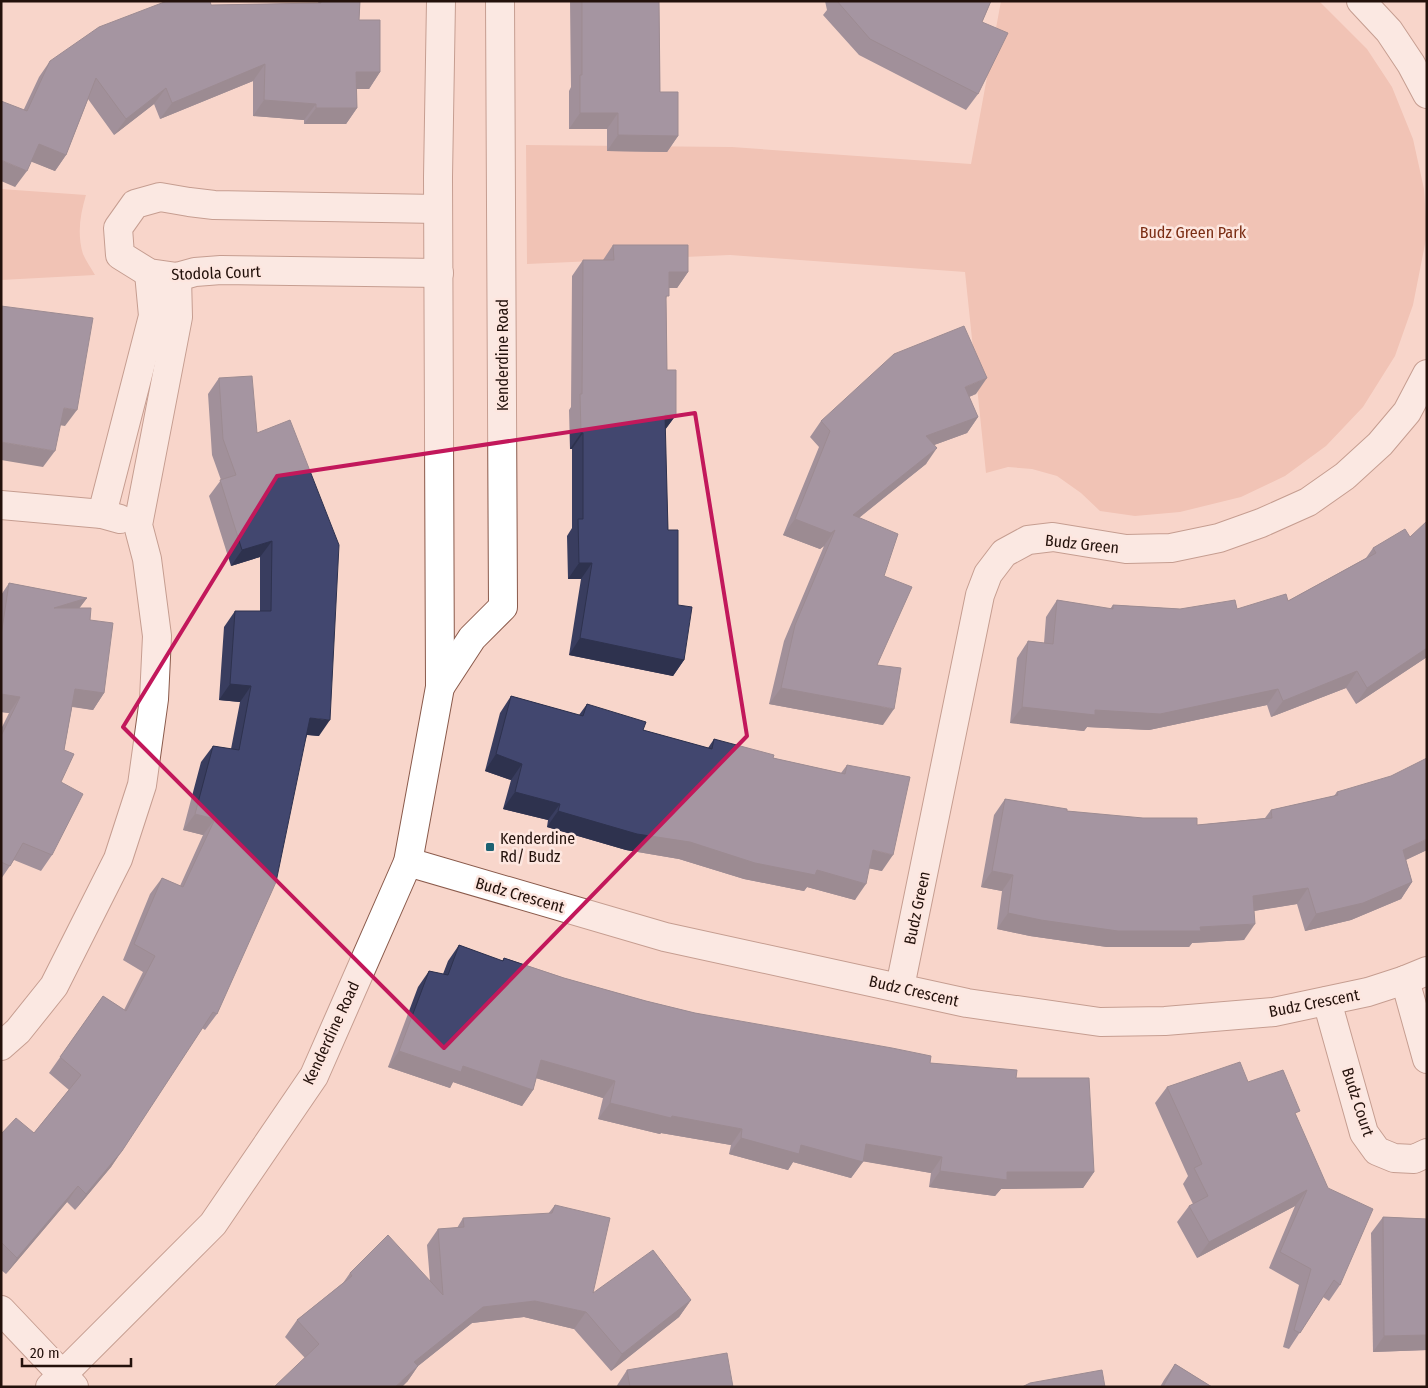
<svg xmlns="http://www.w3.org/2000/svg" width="1428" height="1388" viewBox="0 0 1428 1388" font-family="'Fira Sans Condensed',sans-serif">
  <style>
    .park { fill: #e9ad9b }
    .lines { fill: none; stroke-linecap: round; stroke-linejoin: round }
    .minor-casing { stroke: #8a5a4b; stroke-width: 30 }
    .minor { stroke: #fff; stroke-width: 28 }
    .wall { fill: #393d5f }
    .shaded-wall { fill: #2e324e }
    .building { fill: #42476f; stroke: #2e324e }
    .marked { fill: none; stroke: #c2185b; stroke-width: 4; stroke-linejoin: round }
    .poi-dot { fill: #1b6172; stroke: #fde6df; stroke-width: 2 }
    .labels { text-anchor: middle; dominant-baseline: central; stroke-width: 5; stroke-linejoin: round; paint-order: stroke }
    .park-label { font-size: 16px; fill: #7b2d14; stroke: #fde6df }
    .street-label { font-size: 16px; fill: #23110b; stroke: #fde6df }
    .poi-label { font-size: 16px; fill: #23110b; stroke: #fde6df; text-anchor: start }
  </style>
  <rect width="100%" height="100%" fill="#f8d6cb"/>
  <g class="park">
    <path d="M1001 1H1319L1367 49 1392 87 1413 139 1424 189 1427 234 1413 305 1395 356 1363 407 1326 446 1285 476 1241 497 1180 512 1135 516 1100 511 1081 493 1057 476 1032 469 1008 467 986 473 965 272 730 255 527 264 526 145 732 147 971 164Z"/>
    <path d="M1 189 86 195C80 215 77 234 83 254 86 261 91 268 95 275L1 280Z"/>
  </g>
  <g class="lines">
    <g class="minor-casing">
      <g id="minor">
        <path d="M1361 1 1389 31 1411 64 1427 94"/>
        <path d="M438 209 214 205 189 202 160 197 135 204 118 228 120 255 149 273 177 277 195 272 221 270 439 273"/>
        <path d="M1 505 102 514 120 519"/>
        <path d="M102 514 153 316 149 273"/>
        <path d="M440 687 472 638 503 607 500 1"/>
        <path d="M408 862 665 937 967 1003 1100 1022 1165 1021 1274 1012 1368 992 1405 980 1427 971"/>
        <path d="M1405 980 1427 1059"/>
        <path d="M900 987 980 595 988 574 1004 553 1028 540 1053 537 1126 549 1171 548 1219 538 1261 523 1308 502 1345 476 1380 444 1407 412 1427 374"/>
        <path d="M1327 1001 1364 1133 1377 1151 1394 1158 1414 1159 1427 1153"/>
        <path d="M1 1046 18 1031 54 986 118 859 142 785 154 699 157 636 147 559 138 525 178 317 177 277"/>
        <path d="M1 1310 74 1387"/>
        <path d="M50 1387 213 1224 314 1076 408 862 440 687 438 177 441 1"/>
      </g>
    </g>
    <use href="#minor" class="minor"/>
  </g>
  <g class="wall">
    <path d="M319 1H360L359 20 380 72 369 89H356L357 108 346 124H304V120L253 116V81L160 119 154 104 114 135 88 99 66 155 55 171 31 161 15 187 24 109 39 77 50 61 211 5 318 3Z"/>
    <path d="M570 1H659L660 92 678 136 667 152 607 151V129H569V91L571 87Z"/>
    <path d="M825 1H991L982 22 978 94 966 110 859 55 823 15 827 10Z"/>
    <path d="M613 245 688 272 677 288H669L666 299 667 370 676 415 665 430 668 530 684 660 673 676 569 655 581 579H568L567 536 572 528V449H570L569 410 571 407 572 276 583 260H603Z"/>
    <path d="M219 378 257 433 319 736 307 735 217 1014 205 1030 202 1028 111 1167 75 1210 67 1202 6 1274 1 1270V1134L34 1133 69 1090 49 1073 103 996 124 1010 143 972 123 960 150 894 162 878 180 886 203 835 183 830 201 762 213 746 231 749 240 702 219 700 224 627 235 611H260V557L231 566 209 496 221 480 212 455 208 394Z"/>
    <path d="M976 394 969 397 978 417 967 433 934 445 926 464 859 518 884 576 877 665 883 725 769 704 784 641 824 546 820 549 783 535 819 447 810 437 821 421Z"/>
    <path d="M1410 537 1427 657 1356 704 1346 688 1271 717 1267 705 1149 730 1087 727 1084 731 1010 723 1017 658 1028 641 1044 643 1046 617 1057 600 1110 609 1113 605 1180 609H1237L1288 601 1366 558 1373 548Z"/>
    <path d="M9 583 87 598 79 608 90 620 104 693 93 710 72 707 64 750 61 782 52 855 41 871 14 860 1 879V729L9 713 1 712V595Z"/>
    <path d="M511 696 579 715 587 704 643 730 708 748 714 739 773 758 841 773 847 765 882 871 869 868 855 900 807 887 804 891 744 879 679 859 626 850 547 827 548 820 503 809 511 780 485 771 500 713Z"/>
    <path d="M1337 792 1427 850 1406 860 1412 882 1401 899 1351 920 1305 931 1297 904 1254 911 1244 940 1192 943 1189 947H1107L1030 936 997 929 1002 891 981 887 994 815 1005 799 1067 811 1197 825 1265 818 1271 810 1334 796Z"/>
    <path d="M459 945 502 961 504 958 564 978 646 1001 695 1013 930 1063 1016 1078 1094 1172 1083 1188 1001 1189 995 1196 929 1187 931 1173 863 1161 851 1178 793 1162 788 1170 729 1154 731 1145 661 1133 660 1134 598 1119 603 1098 536 1078 533 1090 522 1106 453 1082 450 1088 388 1067 418 987 429 971 443 974 448 961Z"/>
    <path d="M1248 1082 1296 1116 1340 1285 1329 1301 1323 1297 1289 1349 1283 1347 1299 1285 1269 1268 1295 1206 1197 1258 1177 1222 1189 1206 1193 1204 1183 1184 1188 1176 1155 1103 1167 1087Z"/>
    <path d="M555 1205 593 1293 691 1300 679 1317 611 1371 574 1329 524 1317 472 1323 418 1366 407 1382 305 1358 285 1337 297 1320 343 1283 350 1273 430 1281 427 1245 438 1229 457 1228 463 1218 548 1214Z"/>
    <path d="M1383 1217 1427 1219V1350L1373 1352 1371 1233Z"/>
    <path d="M1175 1364 1212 1387H1160L1164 1380Z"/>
    <path d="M627 1370 733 1387H616Z"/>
  </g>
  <g class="shaded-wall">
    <path d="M265 64 253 81 160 119 172 103Z"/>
    <path d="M356 72H380L369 89H344Z"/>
    <path d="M166 88 154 104 114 135 126 119Z"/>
    <path d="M264 100 316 104 304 120 253 116Z"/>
    <path d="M316 108H357L346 124H304Z"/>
    <path d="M580 113H618L607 129H569Z"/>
    <path d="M618 135 678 136 667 152 607 151Z"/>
    <path d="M39 144 66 155 55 171 27 160Z"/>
    <path d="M1 160 27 171 15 187 1 181Z"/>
    <path d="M669 272H688L677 288H657Z"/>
    <path d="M987 378 976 394 953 403 965 387Z"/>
    <path d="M64 408 77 410 65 426 52 424Z"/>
    <path d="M665 415H676L664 431Z"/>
    <path d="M978 417 967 433 915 452 926 436Z"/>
    <path d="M581 433H583L572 449H570Z"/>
    <path d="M1 442 55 451 43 467 1 460Z"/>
    <path d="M937 448 926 464 842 531 853 515Z"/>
    <path d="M795 519 835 530 824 546 820 549 783 535Z"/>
    <path d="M272 541 260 557 231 566 242 550Z"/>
    <path d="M579 563H592L581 579H568Z"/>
    <path d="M87 598 75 614 54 608Z"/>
    <path d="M580 638 684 660 673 676 569 655Z"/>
    <path d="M1427 648V657L1356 704 1367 688Z"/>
    <path d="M1357 671 1346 688 1271 717 1283 701Z"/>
    <path d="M230 684 251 686 240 702 219 700Z"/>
    <path d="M781 688 894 709 883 725 769 704Z"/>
    <path d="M75 689 104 693 93 710 64 705Z"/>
    <path d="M1278 689 1267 705 1149 730 1087 727 1084 731 1010 723 1022 707 1095 710Z"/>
    <path d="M1 694 20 697 9 713 1 712Z"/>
    <path d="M310 718 330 720 319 736 299 734Z"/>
    <path d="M496 754 522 764 511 780 485 771Z"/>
    <path d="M515 792 560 804 548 820 503 809Z"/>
    <path d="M558 811 690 842 817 870 866 884 855 900 807 887 804 891 744 879 679 859 626 850 547 827Z"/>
    <path d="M195 814 215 819 203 835 183 830Z"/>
    <path d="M1427 839V850L1392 866 1403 850Z"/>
    <path d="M873 850 893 855 882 871 862 867Z"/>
    <path d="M992 871 1013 875 1002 891 981 887Z"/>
    <path d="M1412 882 1401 899 1351 920 1305 931 1316 914Z"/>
    <path d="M1308 888 1297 904 1241 913 1253 896Z"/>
    <path d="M1008 913 1200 927 1255 924 1244 940 1192 943 1189 947H1107L1030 936 997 929Z"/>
    <path d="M399 1051 463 1066 533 1090 522 1106 453 1082 450 1088 388 1067Z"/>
    <path d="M541 1060 615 1081 603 1098 529 1076Z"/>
    <path d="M610 1103 672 1116 742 1129 731 1145 661 1133 660 1134 598 1119Z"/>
    <path d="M741 1138 801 1145 866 1144 942 1157 931 1173 861 1161 863 1162 851 1178 793 1162 788 1170 729 1154Z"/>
    <path d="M122 1151 111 1167 75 1210 86 1194Z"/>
    <path d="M940 1171 1007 1172H1094L1083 1188 1001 1189 995 1196 929 1187Z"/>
    <path d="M78 1186 67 1202 6 1274 17 1258Z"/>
    <path d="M1307 1190 1295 1206 1197 1258 1209 1242Z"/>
    <path d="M691 1300 679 1317 611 1371 622 1354Z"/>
    <path d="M535 1301 586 1312 574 1329 524 1317 472 1323 403 1378 414 1362 483 1307Z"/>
    <path d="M1427 1335V1350L1373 1352 1384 1336Z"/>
    <path d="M418 1366 407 1382 402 1387H395Z"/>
  </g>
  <g class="building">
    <path d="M167 1H210L211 5 321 3V1H360L359 20H380V72H356L357 108H316V104L264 100 265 64 172 103 166 88 126 119 96 78 66 155 39 144 27 171 1 160V101L27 111 50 61 99 27Z"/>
    <path d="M582 1H659L660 92H678V136L618 135V113H580V75H582Z"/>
    <path d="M837 1H991L982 22 1008 33 978 94 870 39Z"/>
    <path d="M613 245H688V272H669V296H666L667 370H676V415H665L668 530H678V605L692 607 684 660 580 638 592 563H579L578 519H583V433H581L580 394H582L583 260H614Z"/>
    <path d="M1 306 93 318 77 410 64 408 55 451 1 442Z"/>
    <path d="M964 326 987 378 965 387 978 417 926 436 937 448 853 515 898 534 884 576 912 587 877 665 901 668 894 709 781 688 795 625 835 530 831 533 795 519 830 431 821 421 894 354Z"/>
    <path d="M252 376 257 433 290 420 339 545 330 720 310 718 276 882 217 1014 213 1012 122 1151 86 1194 78 1186 17 1258 1 1242V1134L16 1118 34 1133 81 1075 60 1057 103 996 126 1011 155 956 134 944 162 878 183 887 215 819 195 814 213 746 239 750 251 686 230 684 235 611H271L272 541 242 550 220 480 236 475 223 439 219 378Z"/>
    <path d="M1427 521V648L1367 688 1357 671 1283 701 1278 689 1160 714 1095 710V715L1022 707 1028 641 1053 644 1057 600 1113 609V605L1180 609 1235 600 1237 609 1286 594 1288 601 1376 553 1373 548 1405 529 1410 537Z"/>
    <path d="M9 583 87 598 54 608H91L90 620 113 623 104 693 75 689 64 750 74 754 61 782 83 794 52 855 23 843 10 866 1 862V736L20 697 1 694V636Z"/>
    <path d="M511 696 583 716 587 704 646 722 643 730 712 749 714 739 774 755 773 758 845 774 847 765 910 777 893 855 873 850 866 884 817 870 815 875 755 863 690 842 637 834 558 811 560 804 515 792 522 764 496 754Z"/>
    <path d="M1427 758V839L1403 850 1412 882 1363 903 1316 914 1308 888 1253 896 1255 924 1200 927 1201 931H1118L1041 920 1008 913 1013 875 992 871 1005 799 1067 809V811L1143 818H1197V825L1272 818 1271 810 1338 795 1337 792 1391 776Z"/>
    <path d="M459 945 503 961 504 958 564 978 646 1001 695 1013 892 1048 931 1056 930 1063 1017 1070 1016 1078H1089L1094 1172H1007V1180L940 1171 942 1157 866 1144 863 1162 801 1145 799 1154 741 1138 742 1129 672 1116 671 1118 610 1103 615 1081 541 1060 533 1090 463 1066 461 1072 399 1051 429 971 448 975Z"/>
    <path d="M1240 1062 1248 1082 1283 1070 1300 1111 1295 1113 1328 1188 1373 1209 1340 1285 1334 1280 1300 1333 1294 1330 1311 1269 1280 1252 1307 1190 1209 1242 1189 1206 1208 1196 1194 1168 1202 1164 1167 1087Z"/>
    <path d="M555 1205 610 1218 593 1293 653 1250 691 1300 622 1354 586 1312 535 1301 483 1307 414 1362 418 1366 395 1387H274L319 1344 297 1320 352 1276 350 1273 388 1235 443 1295 438 1229 464 1227 463 1218 552 1213Z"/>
    <path d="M1383 1217 1427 1219V1335L1384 1336Z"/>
    <path d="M727 1353 733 1387H630L627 1370Z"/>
    <path d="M1175 1364 1212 1387H1163Z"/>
    <path d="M1102 1370 1105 1387H1022L1030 1383Z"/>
  </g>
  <path d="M0 0H1428V1388H0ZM695 413 747 736 444 1048 123 727 277 476Z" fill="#f8d6cb" fill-opacity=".55" fill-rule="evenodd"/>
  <path class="marked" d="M695 413 747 736 444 1048 123 727 277 476Z"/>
  <rect class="poi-dot" x="485" y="842" width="10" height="10" rx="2.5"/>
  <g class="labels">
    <g class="park-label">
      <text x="1193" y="232">Budz Green Park</text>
    </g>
    <g class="street-label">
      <text transform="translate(216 273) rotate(-2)">Stodola Court</text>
      <text transform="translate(502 355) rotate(-90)">Kenderdine Road</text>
      <text transform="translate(1082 544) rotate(6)">Budz Green</text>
      <text transform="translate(520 895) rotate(16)">Budz Crescent</text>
      <text transform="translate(917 908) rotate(-78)">Budz Green</text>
      <text transform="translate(914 991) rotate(13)">Budz Crescent</text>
      <text transform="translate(1314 1003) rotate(-11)">Budz Crescent</text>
      <text transform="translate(331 1033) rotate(-65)">Kenderdine Road</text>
      <text transform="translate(1358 1102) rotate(72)">Budz Court</text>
    </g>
    <g class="poi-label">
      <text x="500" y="838">Kenderdine<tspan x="500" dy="18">Rd/ Budz</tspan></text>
    </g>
  </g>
  <rect width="1428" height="1388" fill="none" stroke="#23110b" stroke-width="5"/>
  <path d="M22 1358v8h109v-8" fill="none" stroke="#23110b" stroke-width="2.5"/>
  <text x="30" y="1358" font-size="15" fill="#23110b" stroke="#fde6df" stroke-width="4" paint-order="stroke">20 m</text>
</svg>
